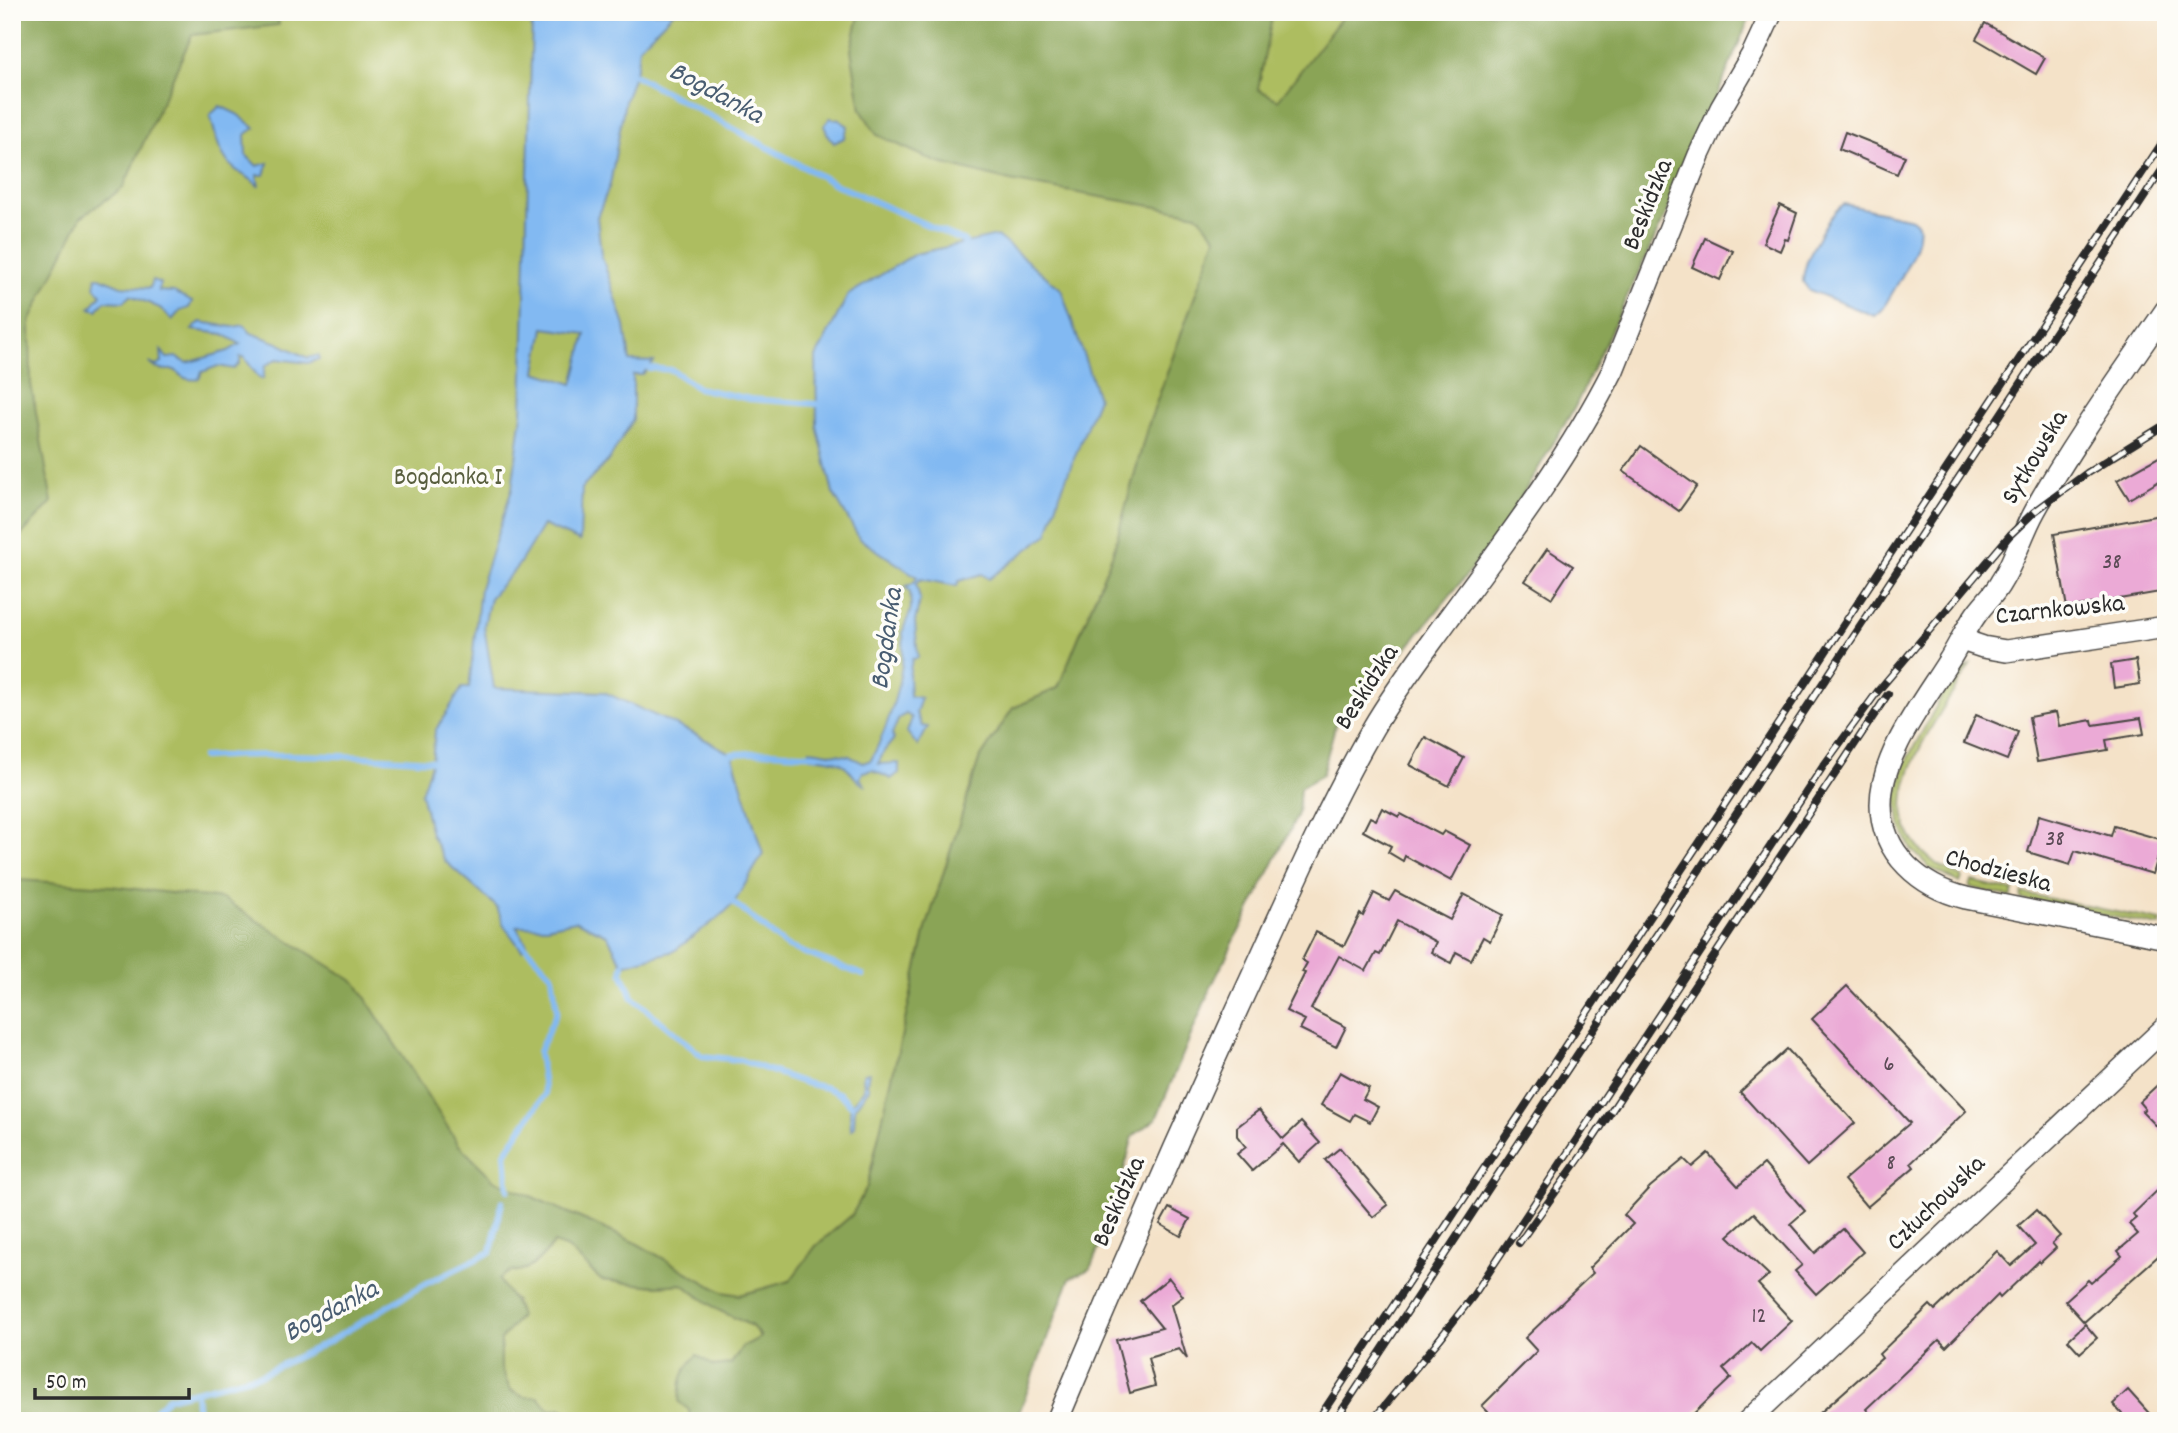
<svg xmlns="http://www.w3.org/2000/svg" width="2178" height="1433" viewBox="0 0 2178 1433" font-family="Dekko,sans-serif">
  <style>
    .green { fill: #adbd60; stroke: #6c7446; stroke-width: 2 }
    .forest { fill: #8aa456; stroke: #5a6840; stroke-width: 2 }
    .water { fill: #82b9f2; stroke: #56728e; stroke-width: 2; fill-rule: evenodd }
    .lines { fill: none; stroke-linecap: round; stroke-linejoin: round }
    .stream { stroke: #82b9f2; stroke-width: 6 }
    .building { fill: #ebaad6 }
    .minor-casing { stroke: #494643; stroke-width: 24 }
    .minor { stroke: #fff; stroke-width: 21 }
    .rail-casing { stroke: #2b2b2b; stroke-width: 8 }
    .rail { stroke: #fdfcf7; stroke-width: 5; stroke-dasharray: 16; stroke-linecap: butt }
    .labels { text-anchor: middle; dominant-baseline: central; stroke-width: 7; stroke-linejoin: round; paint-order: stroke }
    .number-label { font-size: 23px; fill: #5b4b56 }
    .street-label { font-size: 26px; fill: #2b2b2b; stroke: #fdfcf7 }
    .park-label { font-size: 26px; fill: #585e3e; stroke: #fdfcf7 }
    .water-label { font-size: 28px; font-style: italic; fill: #495d71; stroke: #fdfcf7 }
  </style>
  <rect width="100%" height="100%" fill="#fdfcf7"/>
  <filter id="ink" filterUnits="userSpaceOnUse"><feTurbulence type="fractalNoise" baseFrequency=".0143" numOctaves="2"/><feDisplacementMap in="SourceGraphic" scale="14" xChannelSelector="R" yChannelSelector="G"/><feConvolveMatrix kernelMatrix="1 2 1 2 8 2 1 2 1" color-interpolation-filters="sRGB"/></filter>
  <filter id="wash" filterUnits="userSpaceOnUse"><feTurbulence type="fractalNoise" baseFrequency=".00686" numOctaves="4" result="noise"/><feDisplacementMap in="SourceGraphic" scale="28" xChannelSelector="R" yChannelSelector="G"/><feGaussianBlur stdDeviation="1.57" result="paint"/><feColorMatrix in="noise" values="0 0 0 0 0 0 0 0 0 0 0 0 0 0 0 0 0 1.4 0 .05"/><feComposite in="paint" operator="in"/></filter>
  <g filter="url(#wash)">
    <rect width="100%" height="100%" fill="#f4e2c8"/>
    <g class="green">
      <path d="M12 12H1739L1176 348 1147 429 1113 553 1058 688 1013 708 979 760 926 929 867 1187 852 1215 816 1246 790 1281 740 1295 722 1292 634 1242 524 1193 12 1421Z"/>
      <path d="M1970 665C1929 734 1847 829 1962 877L1960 883 1930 868 1911 849 1900 825 1897 797 1905 763 1954 674Z"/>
      <path d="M1972 881 2013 891 2011 897 1970 887Z"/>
      <path d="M2022 893 2161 921 2160 926 2021 899Z"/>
      <path d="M554 1243 568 1248 601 1280 656 1286 682 1284 718 1310 752 1326 762 1338 742 1347 731 1364 714 1366 689 1410 691 1421H572L563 1408 550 1410 538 1397H524L510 1390 501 1368V1340L516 1301 505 1292 499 1279C511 1269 512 1273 525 1269 537 1265 546 1252 554 1243Z"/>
    </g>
    <g class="forest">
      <path d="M12 12H277L279 25 192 35 123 188 81 217 30 321 31 384 52 502 12 545Z"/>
      <path d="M860 12H1273L1258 89 1278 100 1346 12H1752L1677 191 1575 407 1496 539 1380 681 1337 719 1322 775 1300 788 1298 814 1211 987 1156 1119 1133 1136 1111 1219 1090 1269 1070 1278 1016 1421H691L689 1410 679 1402C680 1380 681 1372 697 1355L714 1366 731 1364 742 1347 761 1337 752 1326 718 1310 682 1284 656 1286 601 1280 568 1248 554 1243C546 1252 537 1265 525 1269 512 1273 511 1269 499 1279 506 1294 516 1299 520 1316L501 1340V1368L510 1390 524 1397H538L550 1410 563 1408 572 1421H12V884L18 880 110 886 223 899 356 983 459 1145 494 1180 634 1242 722 1292 740 1295 790 1281 816 1246 852 1215 867 1187 926 929 979 760 1013 708 1058 688 1113 553 1147 429 1216 237 1197 214 1010 181 936 162 877 135 861 110 851 50Z"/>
    </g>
    <g class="water">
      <path d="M530 12H674L639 47 637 66 625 101 610 185 597 217 601 254 625 326 630 361 654 362 642 375H633V420L609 460 582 488 580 541 543 525 518 566 490 598 484 626 494 688 604 692 691 732 732 754 763 854 734 903 723 914 674 951 623 965 607 935 576 921 546 927 516 926 527 944 522 950 504 926 497 907 445 861 431 834 421 793 432 761 435 731 462 688H469L480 588 512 489 522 413 532 16ZM544 328 586 334 573 384 536 372Z"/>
      <path d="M220 106 237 114 255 128 245 135 246 155 257 166 268 163 264 175H257L259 187C252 178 245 177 236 170 218 156 216 135 210 115Z"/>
      <path d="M830 118 839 120 848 126 844 138 834 143 829 137 824 126Z"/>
      <path d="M1844 204 1912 219 1918 224C1923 247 1894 289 1882 310L1875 316 1809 290 1803 282C1803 261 1827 215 1844 204Z"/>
      <path d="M997 236 1061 289 1098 398 1060 494 1048 534 989 579 982 574 959 581 957 586 921 579 916 583 920 599 915 622 918 658 912 659 909 677 910 696 921 698 916 713 922 726 928 727 918 746 907 732 912 718 906 714 899 718 892 734 894 739 884 751 878 764 899 763V773L891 779 873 770 863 772 860 778 865 785C855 782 852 771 844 765 835 759 821 758 810 757V750L849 756 863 763 871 760C889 725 906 673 903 634 903 626 907 620 910 613 912 607 910 598 910 591L905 587 913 583 917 577 860 539 833 493 817 426 816 357 848 295 915 254Z"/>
      <path d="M96 277H100L121 286 150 288 153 280 160 283 159 291 174 292 192 302 189 308 180 311 172 320 160 308 130 295 124 302 105 301 97 310 90 308 101 295 95 286Z"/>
      <path d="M200 322 233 327 244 325 251 333 278 343 308 358 319 355V359L308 363 277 359 265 366 263 379 259 378 244 357H240V363L234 369 218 366 202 372 199 379C188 381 182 378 175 370 165 370 156 371 149 363L156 366 162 363 161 350 167 358 176 357 187 363 228 351 240 344 223 334 192 330Z"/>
      <path d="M869 1072 867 1083 869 1089 855 1107 854 1127 851 1130 850 1112 851 1105 864 1089 863 1074Z"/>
    </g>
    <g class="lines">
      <g class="stream">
        <path d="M629 72 835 184 965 242 964 250"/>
        <path d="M649 368 672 370 698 388 750 399 817 404"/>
        <path d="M203 757C279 753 356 755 432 761"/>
        <path d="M727 757 732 754 771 752 817 755"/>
        <path d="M734 903 786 946 863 975"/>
        <path d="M623 965 622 973 633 998 702 1056 740 1060 805 1083 827 1088 840 1094 851 1105"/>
        <path d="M508 1190 505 1153 545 1094 539 1052 557 1011 552 975 521 942"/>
        <path d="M196 1391 198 1421"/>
        <path d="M144 1421 168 1398 262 1374 328 1342 425 1284 491 1252 502 1202"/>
      </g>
    </g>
    <g id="blocks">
      <g class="building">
        <path d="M1985 23 2045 58 2036 74 1976 39Z"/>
        <path d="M1845 132 1905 156 1897 174 1839 149Z"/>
        <path d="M1780 205 1797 213 1788 240 1785 239 1780 251 1763 243Z"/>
        <path d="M1705 238 1733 251 1720 280 1692 267Z"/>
        <path d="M1641 446 1697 486 1679 511 1623 471Z"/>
        <path d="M2166 453V477L2129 499 2117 480Z"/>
        <path d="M2166 514V591L2067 608 2054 534Z"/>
        <path d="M1547 549 1573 566 1552 598 1525 581Z"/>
        <path d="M2136 660 2140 684 2114 688 2111 664Z"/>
        <path d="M2056 712 2059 726 2092 720 2093 725 2141 718 2144 734 2106 740 2108 750 2037 762 2029 717Z"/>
        <path d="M1976 715 2018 732 2007 760 1964 743Z"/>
        <path d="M1425 737 1464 758 1449 786 1410 765Z"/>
        <path d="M1382 808 1399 817 1401 814 1441 835 1444 831 1470 845 1451 881 1405 856 1403 861 1388 852 1391 846 1363 831 1370 817 1376 820Z"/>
        <path d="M2039 815 2111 836 2114 826 2163 840 2153 874 2075 851 2070 865 2028 852Z"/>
        <path d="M1395 891 1450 920 1464 894 1503 915 1490 941 1483 937 1471 960 1456 952 1451 963 1431 952 1436 942 1397 921 1380 955 1376 953 1366 971 1339 956 1311 1009 1346 1027 1336 1047 1300 1029 1305 1020 1286 1011 1305 973 1302 972 1307 963 1302 960 1316 932 1344 946 1360 914 1363 916 1374 893 1389 901Z"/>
        <path d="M1847 986 1966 1111 1911 1163 1914 1167 1867 1207 1844 1180 1910 1123 1812 1019Z"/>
        <path d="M1787 1049 1855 1123 1807 1166 1740 1092Z"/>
        <path d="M1340 1072 1369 1088 1363 1099 1378 1107 1370 1122 1354 1114 1350 1121 1321 1105Z"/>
        <path d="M2166 1077V1136L2142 1111 2145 1109 2139 1102Z"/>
        <path d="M1259 1110 1283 1139 1301 1122 1320 1143 1299 1162 1283 1144 1252 1171 1237 1154 1246 1147 1237 1136V1127Z"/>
        <path d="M1340 1148 1388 1205 1373 1217 1325 1160Z"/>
        <path d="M1708 1153 1738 1186 1764 1164 1805 1211 1790 1224 1815 1253 1843 1229 1863 1252 1816 1294 1795 1271 1802 1265 1754 1213 1728 1236 1769 1275 1758 1284 1792 1321 1760 1351 1752 1343 1723 1369 1731 1378 1686 1421H1497L1482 1406 1537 1351 1525 1338 1593 1273 1589 1268 1633 1224 1624 1215 1650 1187 1684 1159 1692 1167Z"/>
        <path d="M2166 1182V1249L2084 1322 2065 1301 2088 1280 2091 1283 2122 1256 2118 1251 2138 1234 2129 1224 2136 1218 2133 1214Z"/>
        <path d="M1169 1208 1190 1219 1181 1236 1160 1224Z"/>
        <path d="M2036 1210 2060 1236 2052 1243 2056 1248 2040 1263 2039 1261 2000 1298 1998 1295 1946 1347 1939 1340 1866 1409 1876 1421H1811L1882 1358 1879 1354 1930 1305 1935 1310 1997 1251 2011 1266 2035 1245 2018 1226Z"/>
        <path d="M1169 1278 1183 1296 1171 1305 1187 1359 1179 1349 1148 1358 1155 1386 1130 1393 1116 1340 1162 1328 1140 1301Z"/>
        <path d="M2085 1324 2097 1338 2080 1353 2068 1340Z"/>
        <path d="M2128 1390 2156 1421H2128L2113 1404Z"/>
      </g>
    </g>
  </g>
  <g filter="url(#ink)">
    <use href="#blocks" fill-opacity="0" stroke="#494643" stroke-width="2"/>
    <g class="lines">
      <g class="minor-casing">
        <g id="minor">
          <path d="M2166 310C2121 376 2074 441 2035 510 2022 533 2015 560 2001 582 1994 595 1983 604 1975 616 1965 630 1958 647 1948 662 1923 702 1881 755 1881 804 1881 854 1921 887 1966 898L2166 938"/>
          <path d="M1962 640 1983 647 2006 651 2166 627"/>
          <path d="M1057 1421C1119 1273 1183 1127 1250 981 1289 896 1326 809 1373 728 1395 690 1422 655 1448 619 1507 539 1568 459 1613 370L1699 155 1721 108 1753 53 1772 12"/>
          <path d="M1748 1421 2166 1027"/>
        </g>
      </g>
      <use href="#minor" class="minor"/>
      <g class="rail-casing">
        <g id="rail">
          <path d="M1519 1243 1587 1148 1888 694"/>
          <path d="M1437 1342 1473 1296 1824 765 1878 691 2010 535 2034 512 2087 473 2166 424"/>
          <path d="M1317 1421 2166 137"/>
          <path d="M1335 1421 2166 164"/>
          <path d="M1372 1421 1443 1335"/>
        </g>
      </g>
      <use href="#rail" class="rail"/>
    </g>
  </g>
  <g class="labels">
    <g class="number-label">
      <text x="2112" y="563">38</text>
      <text x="2055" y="840">38</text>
      <text x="1889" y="1065">6</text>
      <text x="1891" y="1164">8</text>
      <text x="1759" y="1317">12</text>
    </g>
    <g class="street-label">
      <text transform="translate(1649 205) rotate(-68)">Beskidzka</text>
      <text transform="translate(2036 458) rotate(-59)">Sytkowska</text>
      <text transform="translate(2060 611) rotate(-6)">Czarnkowska</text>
      <text transform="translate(1368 688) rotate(-57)">Beskidzka</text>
      <text transform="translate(1998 872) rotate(15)">Chodzieska</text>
      <text transform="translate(1120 1202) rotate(-66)">Beskidzka</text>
      <text transform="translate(1937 1204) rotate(-44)">Człuchowska</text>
    </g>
    <g class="park-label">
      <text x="448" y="478">Bogdanka I</text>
    </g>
    <g class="water-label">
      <text transform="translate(715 95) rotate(28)">Bogdanka</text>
      <text transform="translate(889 639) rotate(-82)">Bogdanka</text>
      <text transform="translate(332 1313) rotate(-28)">Bogdanka</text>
    </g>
  </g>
  <rect width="2178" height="1433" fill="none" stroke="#fdfcf7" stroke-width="42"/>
  <path d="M35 1388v10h154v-10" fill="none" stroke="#2b2b2b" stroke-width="3.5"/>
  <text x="46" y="1388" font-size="21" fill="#2b2b2b" stroke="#fdfcf7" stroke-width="5" paint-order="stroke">50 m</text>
</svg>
